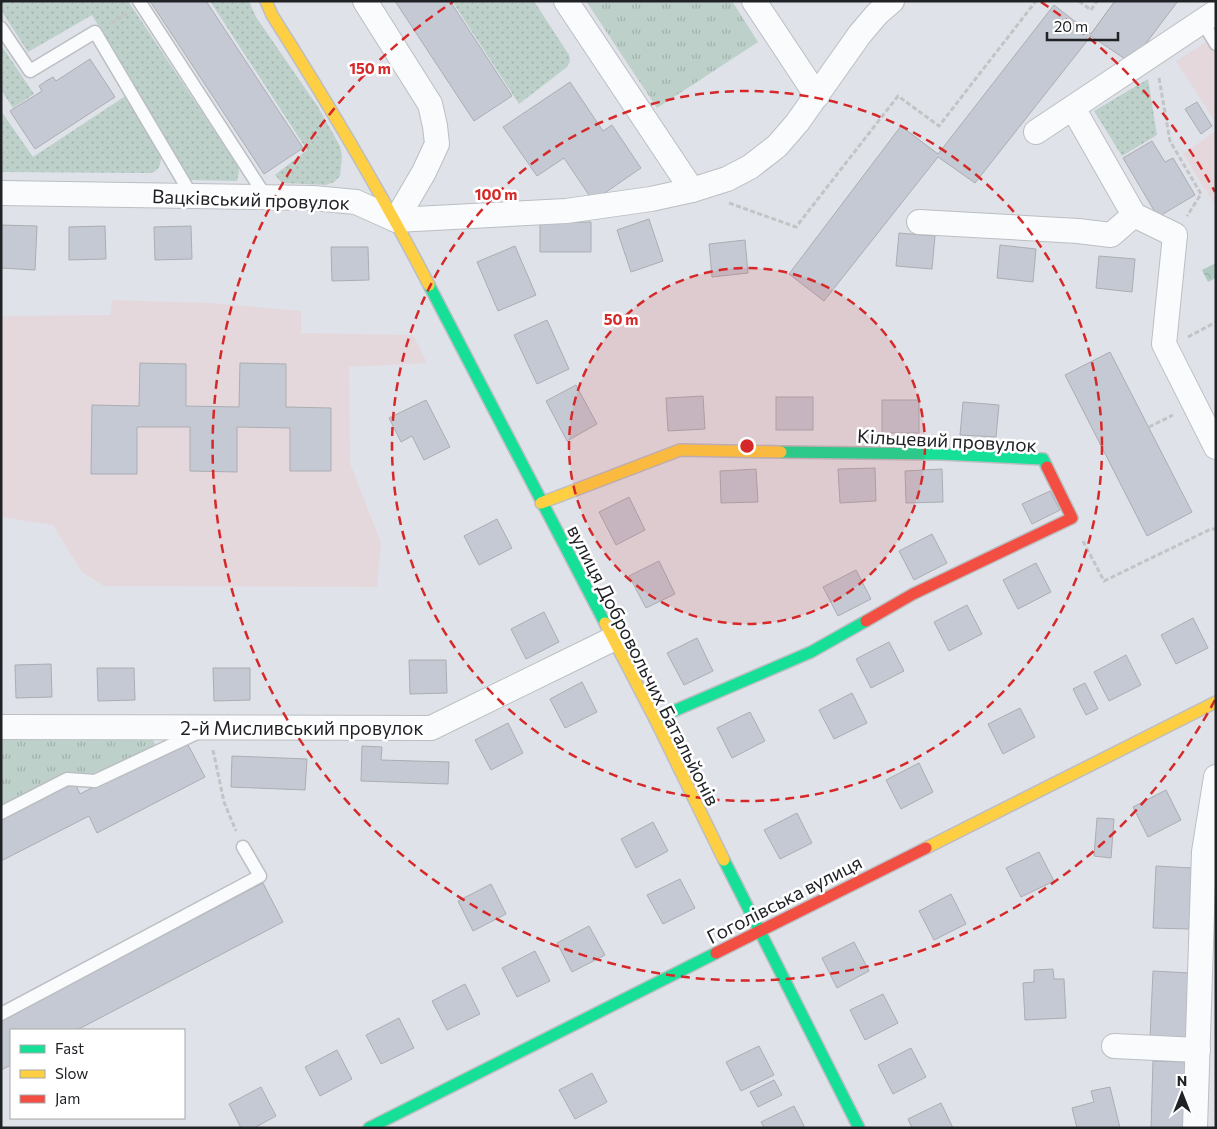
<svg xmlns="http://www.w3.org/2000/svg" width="1217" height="1129" viewBox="0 0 1217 1129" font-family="Commissioner,sans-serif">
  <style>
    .education { fill: #e5d8dc }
    .grass { fill: url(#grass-dots) }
    .forest { fill: url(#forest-crowns) }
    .park { fill: url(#park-tufts) }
    .building { fill: #c4c9d3; stroke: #abadb2 }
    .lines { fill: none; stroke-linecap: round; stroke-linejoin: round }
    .lane-casing { stroke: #bbbec3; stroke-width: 15 }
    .street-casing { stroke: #bbbec3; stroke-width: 26 }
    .fast-casing { stroke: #bbbec3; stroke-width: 14 }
    .slow-casing { stroke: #bbbec3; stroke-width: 14 }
    .jam-casing { stroke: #bbbec3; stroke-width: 14 }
    .path { stroke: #c3c4c5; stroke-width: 3; stroke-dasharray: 5 2.5; stroke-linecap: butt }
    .lane { stroke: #fafbfc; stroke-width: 12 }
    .street { stroke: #fafbfc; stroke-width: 24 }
    .fast { stroke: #16e098; stroke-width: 11 }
    .slow { stroke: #ffcf43; stroke-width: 11 }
    .jam { stroke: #f24e42; stroke-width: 11 }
    .ring { fill: none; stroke: #d62828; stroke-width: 2.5; stroke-dasharray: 9 6 }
    .labels { text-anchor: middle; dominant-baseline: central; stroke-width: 5; stroke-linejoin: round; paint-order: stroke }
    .street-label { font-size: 19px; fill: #202226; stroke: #fff }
    .centre { fill: #d62828; stroke: #fff; stroke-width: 2.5 }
    .ring-label { font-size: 15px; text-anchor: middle; font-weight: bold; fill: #d62828; stroke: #fff; stroke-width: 5; stroke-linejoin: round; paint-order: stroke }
  </style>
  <defs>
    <pattern id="grass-dots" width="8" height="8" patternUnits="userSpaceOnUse" patternTransform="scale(1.25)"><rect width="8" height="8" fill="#bdd0ca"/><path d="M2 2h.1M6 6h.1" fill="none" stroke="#a2b2ad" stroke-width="1.8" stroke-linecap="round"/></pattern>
    <pattern id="forest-crowns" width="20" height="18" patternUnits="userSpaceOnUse" patternTransform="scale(1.25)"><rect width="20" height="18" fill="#b1cac1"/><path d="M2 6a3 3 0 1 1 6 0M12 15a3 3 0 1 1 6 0" fill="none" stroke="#98ada6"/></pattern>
    <pattern id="park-tufts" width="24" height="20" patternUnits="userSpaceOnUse" patternTransform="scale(1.25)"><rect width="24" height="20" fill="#bdd0ca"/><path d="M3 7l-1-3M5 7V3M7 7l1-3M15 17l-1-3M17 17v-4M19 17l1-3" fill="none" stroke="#a2b2ad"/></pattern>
  </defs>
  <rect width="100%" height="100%" fill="#dfe2e8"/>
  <g class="education">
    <path d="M1216 36V123L1176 61Z"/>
    <path d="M1216 131V206L1183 154Z"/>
    <path d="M112 300 210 303 301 311V333L413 335 427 363 349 367 350 463 381 543 377 587 104 586 82 572 53 525 1 517V316L111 315Z"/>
  </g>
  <g class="grass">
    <path d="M1 1H128L237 165 239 172 237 181 190 180 92 15 28 52 1 10Z"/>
    <path d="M210 1H249L256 17 318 107 340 146 342 156 340 176 334 182 326 185 282 183 275 175 307 150Z"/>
    <path d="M452 1H534L569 55 570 61 567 67 519 104Z"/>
    <path d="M1 45 34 94 13 108 1 90Z"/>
    <path d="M1148 79 1157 135 1122 156 1094 111Z"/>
    <path d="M127 95 161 158C160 167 159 170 151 173L1 172V111L33 157Z"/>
  </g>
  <path class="forest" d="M1216 263V278L1208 282 1202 270Z"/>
  <g class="park">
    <path d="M586 1H732L758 42 657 108Z"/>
    <path d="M1 736H152L156 747 92 774 65 772 1 805Z"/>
  </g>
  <g class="building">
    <path d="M150 1H206L303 148 264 174Z"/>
    <path d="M395 1H450L512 96 474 121Z"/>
    <path d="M1115 1H1177L1131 63 1091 34Z"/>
    <path d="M1115 1H1178L1131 63 1091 36 975 183 938 157 824 301 789 274 901 126 938 154 1054 5 1091 34Z"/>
    <path d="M90 59 115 97 35 149 10 111 42 91 39 86 46 81 53 77 56 81Z"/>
    <path d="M570 82 603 131 612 125 641 168 593 201 564 158 537 176 503 127Z"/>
    <path d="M1197 102 1212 126 1201 134 1185 109Z"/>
    <path d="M1152 141 1165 162 1173 158 1195 195 1158 217 1123 158Z"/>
    <path d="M649 219 663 261 631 272 617 230Z"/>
    <path d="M591 222V252H540V223Z"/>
    <path d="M1 225 37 226 35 270 1 268Z"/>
    <path d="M105 226 106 259 69 260V227Z"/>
    <path d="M191 226 192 259 155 260 154 227Z"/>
    <path d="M899 233 935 236 932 269 896 266Z"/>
    <path d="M745 240 748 273 712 277 709 244Z"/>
    <path d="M1000 245 1036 249 1033 282 997 278Z"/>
    <path d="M515 246 536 295 498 311 477 262Z"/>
    <path d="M331 247H368L369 280 332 281Z"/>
    <path d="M1099 256 1135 259 1132 292 1096 288Z"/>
    <path d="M547 320 569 369 537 384 514 335Z"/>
    <path d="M1110 352 1192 512 1147 536 1065 375Z"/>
    <path d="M140 363 186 364V406L239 407 240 363 286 364V407L331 408V471H290V428L237 427V472L190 471V427H137V474H91L92 405 139 406Z"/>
    <path d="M576 385 597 424 567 441 546 401Z"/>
    <path d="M703 396 705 429 668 431 666 398Z"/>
    <rect x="776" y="397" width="37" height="33"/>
    <path d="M426 400 450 447 424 460 412 436 401 442 389 418Z"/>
    <rect x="882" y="400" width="37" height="33"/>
    <path d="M963 402 999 405 996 437 960 435Z"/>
    <path d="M875 468 876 501 840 503 838 469Z"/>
    <path d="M756 469 758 502 721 503 720 471Z"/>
    <path d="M942 469 943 502 906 503 905 471Z"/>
    <path d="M1050 491 1060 510 1032 524 1022 504Z"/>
    <path d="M629 497 645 530 616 545 599 512Z"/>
    <path d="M497 519 512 548 479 565 464 536Z"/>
    <path d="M932 534 947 563 914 580 899 551Z"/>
    <path d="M659 561 675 594 646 608 629 576Z"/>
    <path d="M1036 563 1051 592 1018 609 1003 580Z"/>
    <path d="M856 570 871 599 838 616 823 587Z"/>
    <path d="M967 605 982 634 949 651 934 622Z"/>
    <path d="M544 612 559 642 526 659 511 629Z"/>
    <path d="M1193 618 1208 648 1176 664 1161 635Z"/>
    <path d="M697 638 713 671 684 685 667 653Z"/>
    <path d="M889 642 904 671 871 688 856 659Z"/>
    <path d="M1126 655 1141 685 1109 701 1094 672Z"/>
    <path d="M409 660H446L447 693 410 694Z"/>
    <path d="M51 664 52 697 16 698 15 665Z"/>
    <path d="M97 668H134L135 700 98 701Z"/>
    <path d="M213 668H250V700L214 701Z"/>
    <path d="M582 682 597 712 565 728 550 699Z"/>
    <path d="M1085 683 1098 709 1086 715 1073 689Z"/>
    <path d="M852 693 867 723 834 739 819 710Z"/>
    <path d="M1020 708 1035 737 1003 754 988 724Z"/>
    <path d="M750 712 765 741 732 758 717 728Z"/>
    <path d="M508 723 523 753 491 770 475 740Z"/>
    <path d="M185 739 205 777 97 833 89 816 1 861V816L73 779 80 794Z"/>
    <path d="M362 746 382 747 381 760 449 762 448 784 361 781Z"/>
    <path d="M232 756 307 759 305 790 231 787Z"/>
    <path d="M919 763 933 792 901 809 886 780Z"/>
    <path d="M1166 790 1181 820 1148 837 1133 807Z"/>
    <path d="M797 813 812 843 780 859 764 830Z"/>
    <path d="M1097 818 1114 819 1111 858 1094 856Z"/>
    <path d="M653 822 668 851 636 868 621 839Z"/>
    <path d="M1039 852 1054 881 1021 897 1006 868Z"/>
    <path d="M1156 866 1192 868 1189 929 1153 928Z"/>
    <path d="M680 879 695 908 663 924 647 895Z"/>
    <path d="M263 883 283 922 77 1030H11V1065L1 1070V1020Z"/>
    <path d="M491 884 506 914 473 931 458 901Z"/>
    <path d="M951 894 966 924 934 940 919 911Z"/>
    <path d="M589 926 605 955 572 972 557 943Z"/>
    <path d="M854 942 869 971 837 988 822 958Z"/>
    <path d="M535 951 550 981 517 997 502 968Z"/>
    <path d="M1053 969 1054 979H1064L1066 1018 1025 1020 1023 983 1034 982V970Z"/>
    <path d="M1153 971 1190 973 1187 1040 1150 1038Z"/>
    <path d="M465 984 480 1014 447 1030 432 1001Z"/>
    <path d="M883 994 898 1023 865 1040 850 1010Z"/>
    <path d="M399 1018 414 1048 381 1064 366 1035Z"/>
    <path d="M759 1046 774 1075 741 1091 726 1062Z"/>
    <path d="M911 1048 926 1077 893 1094 878 1065Z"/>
    <path d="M337 1050 352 1079 320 1096 305 1067Z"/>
    <path d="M1153 1061 1190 1062 1188 1128H1151Z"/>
    <path d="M592 1073 607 1102 575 1119 559 1090Z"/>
    <path d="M774 1080 782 1095 758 1107 750 1092Z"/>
    <path d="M261 1087 276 1116 254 1128H241L229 1104Z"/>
    <path d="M1110 1087 1120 1128H1077L1072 1108 1094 1102 1091 1091Z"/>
    <path d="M941 1103 953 1128H912L908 1119Z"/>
    <path d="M794 1106 805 1128H764L761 1122Z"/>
  </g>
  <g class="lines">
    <g class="lane-casing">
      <g id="lane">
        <path d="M139 1 266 197"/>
        <path d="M1202 21 1216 44"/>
        <path d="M1 28 30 71 95 32 192 196"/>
        <path d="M1 813 67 779 95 781 199 732"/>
        <path d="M1 1014 260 876 243 847"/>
      </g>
    </g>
    <g class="street-casing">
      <g id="street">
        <path d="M365 1 430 104 435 126 437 144 424 172 396 220"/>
        <path d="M566 1 692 190"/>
        <path d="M754 1 817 96"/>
        <path d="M1073 108 1134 215 1175 235 1164 344 1216 447"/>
        <path d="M1036 132 1216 12"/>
        <path d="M1 193 313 198 356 202 396 220 566 211 651 199 692 190 727 179 750 167 777 146 797 123 860 34 877 14 892 1"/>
        <path d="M919 222 1078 231 1111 235 1134 215"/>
        <path d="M1 727 431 728 613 639"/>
        <path d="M1114 1046 1198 1050"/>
        <path d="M1195 1128 1204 852 1216 777"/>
      </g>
    </g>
    <g class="fast-casing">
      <g id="fast">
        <path d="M429 285 605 623"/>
        <path d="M781 452 941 454 1043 459 1047 467"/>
        <path d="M655 719 811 652 866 621"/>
        <path d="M724 860 859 1128"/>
        <path d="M369 1128 716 953"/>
      </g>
    </g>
    <g class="slow-casing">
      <g id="slow">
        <path d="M266 1 272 15C328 103 381 192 429 285"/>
        <path d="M541 503 680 450 781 452"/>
        <path d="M605 623 655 719 724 860"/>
        <path d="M926 848 1216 702"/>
      </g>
    </g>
    <g class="jam-casing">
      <g id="jam">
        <path d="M866 621 913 594 1072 518 1047 467"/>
        <path d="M716 953 926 848"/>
      </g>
    </g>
    <g class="path">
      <path d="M1079 1 1091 10 1097 1"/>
      <path d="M111 23 127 14"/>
      <path d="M1159 78 1170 141 1201 194 1187 216"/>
      <path d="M729 203 796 227 898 96 939 126 1036 1"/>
      <path d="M1188 337 1216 322"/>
      <path d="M1149 427 1173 415"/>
      <path d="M1083 541 1104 581 1211 529H1216"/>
      <path d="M213 750 224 802 236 831"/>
    </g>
    <use href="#lane" class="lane"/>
    <use href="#street" class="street"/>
    <use href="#fast" class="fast"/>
    <use href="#slow" class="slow"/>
    <use href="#jam" class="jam"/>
  </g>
  <circle cx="747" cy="446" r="178" fill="#d62828" fill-opacity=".12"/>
  <g class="ring">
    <circle cx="747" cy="446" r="178"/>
    <circle cx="747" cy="446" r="355"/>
    <path d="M1215 700A533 533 0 1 1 453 2M1041 2A533 533 0 0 1 1215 192"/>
  </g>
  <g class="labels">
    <g class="street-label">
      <text transform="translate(251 199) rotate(2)">Вацківський провулок</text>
      <text transform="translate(947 440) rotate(3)">Кільцевий провулок</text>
      <text transform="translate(644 665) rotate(63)">вулиця Добровольчих Батальйонів</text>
      <text x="302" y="727">2-й Мисливський провулок</text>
      <text transform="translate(784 899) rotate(-27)">Гоголівська вулиця</text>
    </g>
  </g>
  <circle cx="747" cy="446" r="8" class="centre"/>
  <g class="ring-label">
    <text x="370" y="74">150 m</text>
    <text x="496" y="200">100 m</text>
    <text x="621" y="325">50 m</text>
  </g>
  <rect width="1217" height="1129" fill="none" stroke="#202226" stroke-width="5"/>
  <rect x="10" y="1029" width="175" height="90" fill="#ffffff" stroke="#a6a7a8"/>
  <rect x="20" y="1045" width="25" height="8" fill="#16e098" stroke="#a6a7a8"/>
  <text x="55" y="1054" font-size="15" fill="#202226">Fast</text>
  <rect x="20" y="1070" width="25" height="8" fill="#ffcf43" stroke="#a6a7a8"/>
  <text x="55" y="1079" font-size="15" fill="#202226">Slow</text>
  <rect x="20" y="1095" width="25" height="8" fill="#f24e42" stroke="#a6a7a8"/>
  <text x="55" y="1104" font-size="15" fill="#202226">Jam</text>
  <g transform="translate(1182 1094)" stroke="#ffffff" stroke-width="4" paint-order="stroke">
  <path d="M0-4L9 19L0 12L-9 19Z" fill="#202226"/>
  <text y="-8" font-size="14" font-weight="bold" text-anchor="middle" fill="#202226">N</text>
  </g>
  <path d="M1047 32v8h71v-8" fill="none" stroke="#202226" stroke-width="2.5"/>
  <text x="1054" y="32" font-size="15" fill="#202226" stroke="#ffffff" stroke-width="4" paint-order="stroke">20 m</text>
</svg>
